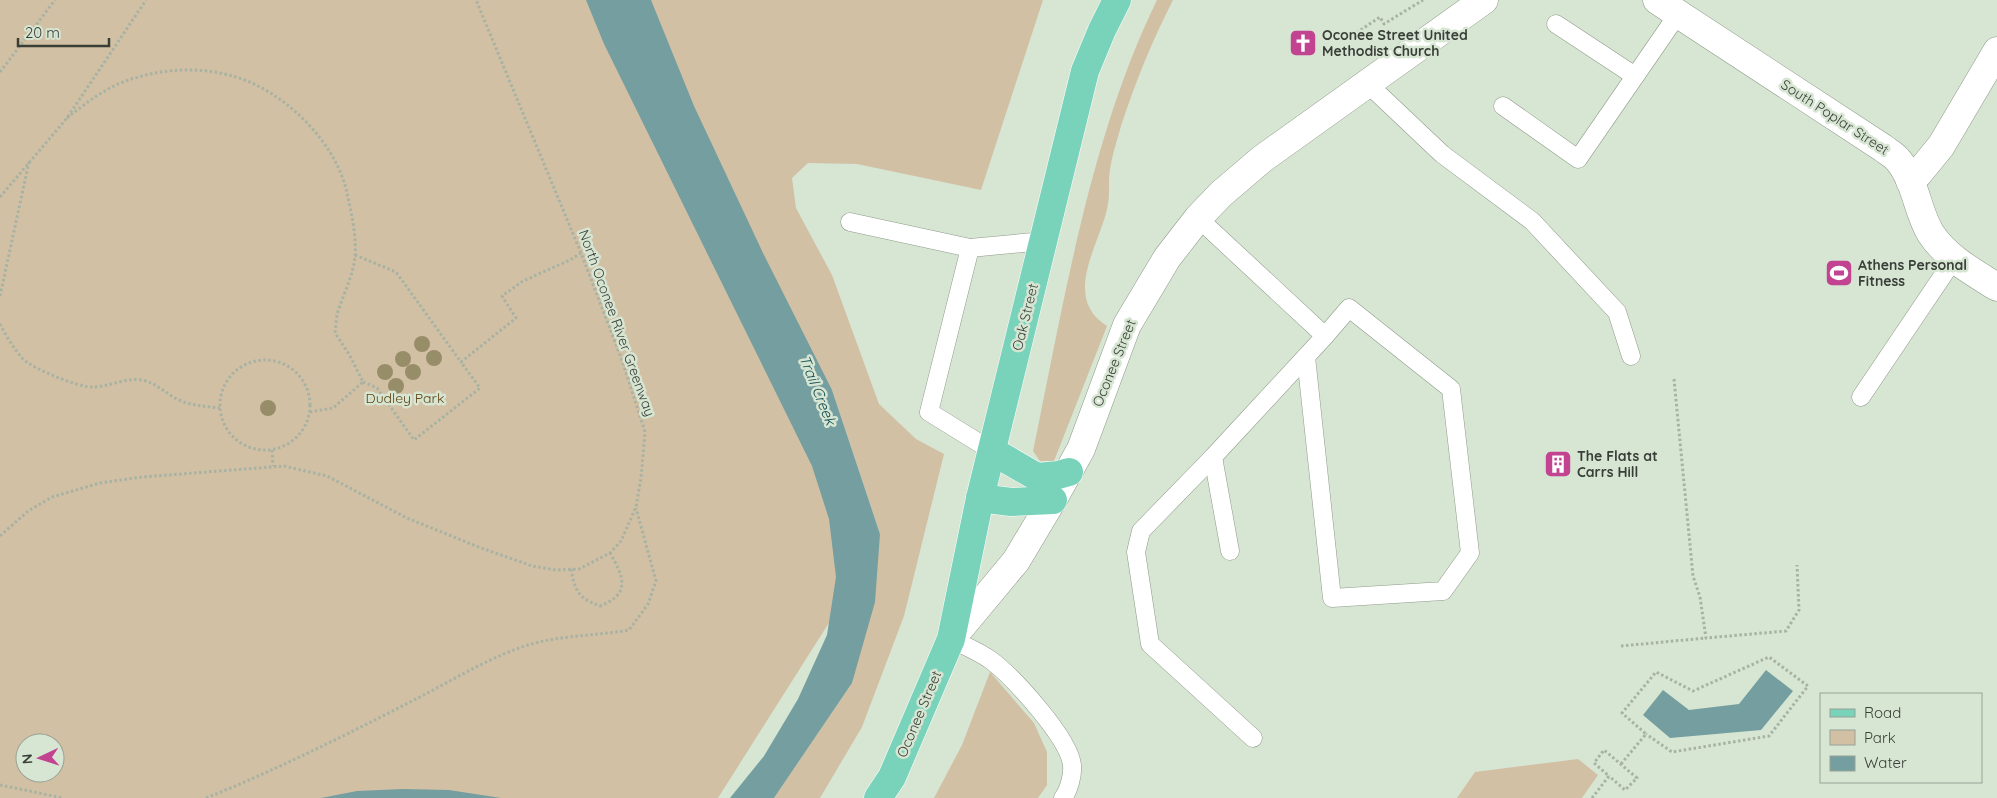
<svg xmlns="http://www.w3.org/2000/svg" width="1997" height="798" viewBox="0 0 1997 798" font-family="Quicksand,sans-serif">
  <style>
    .green { fill: #d2c0a5; fill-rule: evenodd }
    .water { fill: #749e9f }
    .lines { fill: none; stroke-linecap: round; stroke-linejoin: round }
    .service-casing { stroke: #8f9b8a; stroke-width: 19 }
    .minor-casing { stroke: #8f9b8a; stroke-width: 29 }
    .primary-casing { stroke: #fff; stroke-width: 29 }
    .path { stroke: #a7b2a3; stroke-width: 3; stroke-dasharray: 2.5 2.5; stroke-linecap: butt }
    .service { stroke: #fff; stroke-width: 18 }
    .minor { stroke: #fff; stroke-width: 28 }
    .primary { stroke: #79d3ba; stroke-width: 28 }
    .tree { fill: #978d69 }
    .labels { text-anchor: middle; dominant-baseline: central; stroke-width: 5; stroke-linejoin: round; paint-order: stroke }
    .poi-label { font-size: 14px; font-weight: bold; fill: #393e37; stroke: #d7e5d3; text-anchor: start }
    .street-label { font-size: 14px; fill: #393e37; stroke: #d7e5d3 }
    .park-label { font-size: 14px; fill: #624513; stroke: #d7e5d3 }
    .water-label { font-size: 15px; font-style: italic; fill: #125053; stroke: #d7e5d3 }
  </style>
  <rect width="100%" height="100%" fill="#d7e5d3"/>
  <g class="green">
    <path d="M0 0H1043L981 190 857 164 808 163 792 178 796 208 832 275 879 404 916 439 944 454 904 616 862 727 820 798H774L852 683 880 534 832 390 851 588 718 798H0ZM25 743H55V773H25Z"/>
    <path d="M1157 0H1173C1152 41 1135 83 1121 126 1117 141 1112 155 1110 170 1108 181 1110 193 1108 204 1102 242 1060 296 1107 326L1054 461H1040L1033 451C1064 302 1090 137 1157 0Z"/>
    <path d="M990 672 1034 723 1047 752V785L1038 798H934L962 745Z"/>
    <path d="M1578 759 1598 775 1582 798H1457L1475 772Z"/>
  </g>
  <g class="water">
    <path d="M586 0H651L694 106 763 253 832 390 880 534 875 602 852 683 774 798H730L764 756 798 699 827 635 836 577 829 519 812 466 604 44Z"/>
    <path d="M1766 670 1793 691 1761 730 1670 738 1643 715 1663 690 1689 710 1739 704Z"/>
    <path d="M403 789 449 790 501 798H321L357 791Z"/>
  </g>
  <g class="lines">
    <g class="service-casing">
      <g id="service">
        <path d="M1556 24 1635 76"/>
        <path d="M1368 84 1442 154 1532 221 1617 312 1631 356"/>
        <path d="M1503 106 1578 159 1678 14"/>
        <path d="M1198 218 1325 336 1213 457 1141 531 1136 552 1150 644 1253 738"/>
        <path d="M850 222 970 248 1044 241"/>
        <path d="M970 248 929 412 992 451"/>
        <path d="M1306 357 1332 598 1443 591 1470 553 1451 389 1349 308 1325 336"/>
        <path d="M1861 397 1954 259"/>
        <path d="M1213 457 1230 551"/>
        <path d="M951 639C965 646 980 652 992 661 1014 678 1069 738 1072 765 1073 775 1069 790 1063 798"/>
      </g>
    </g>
    <g class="minor-casing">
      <g id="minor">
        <path d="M1657 0 1883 148C1888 152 1894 155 1898 160 1916 181 1917 212 1931 234 1947 258 1973 272 1997 287"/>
        <path d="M1910 181 1918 174 1941 146 1997 51"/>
        <path d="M951 639 1016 561 1056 494 1081 449 1127 325 1167 258 1198 218 1221 194 1262 159 1484 0"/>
      </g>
    </g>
    <g class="primary-casing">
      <g id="primary">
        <path d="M992 451 1037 477 1058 475 1069 472"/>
        <path d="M980 498 1011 502 1053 500"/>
        <path d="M878 798 892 777 951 639 980 498 1085 71 1102 30 1117 0"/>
      </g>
    </g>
    <g class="path">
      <path d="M1344 41 1380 17 1384 24 1423 0"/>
      <path d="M0 72 55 0"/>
      <path d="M67 118C87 102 109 85 135 78 166 68 204 67 236 77 285 92 336 142 347 193 351 211 357 238 355 257 353 276 344 293 338 311 336 318 336 326 335 333L349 354 363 382 333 408 310 412"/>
      <path d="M0 197 67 118 146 0"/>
      <path d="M355 255 396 272 461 362 516 318 502 296 523 281 570 260 581 253"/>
      <path d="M0 296 29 162"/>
      <path d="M0 324C6 336 14 349 23 359 33 369 80 388 93 387 109 387 126 377 142 380 156 383 164 392 175 398 189 406 204 406 220 408"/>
      <circle cx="265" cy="405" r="45"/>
      <path d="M1674 379 1693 576 1700 597 1706 638 1786 631 1799 610 1797 565"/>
      <path d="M363 382 377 388 414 440 480 388 461 362"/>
      <path d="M272 450 273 466"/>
      <path d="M0 536 28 511 52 497 100 483 142 477 284 466 327 476 407 518 476 546 532 566 556 570 579 569 610 553 621 541 636 507 641 478 645 432 622 360 581 253 476 0"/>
      <path d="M571 569C575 591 578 598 600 606 631 594 624 577 610 553"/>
      <path d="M1621 646 1706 638"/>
      <path d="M1621 764 1646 734 1622 713 1656 672 1693 691 1769 657 1808 686 1769 736 1672 752 1646 734"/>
      <path d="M0 785 63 798"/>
      <path d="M206 798C276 770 344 736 412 701 450 682 487 658 528 645 561 635 596 636 629 630L648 604 656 581 636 508"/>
      <path d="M1592 798 1609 776 1594 763 1604 750 1637 778 1625 790 1609 776"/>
    </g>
    <use href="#service" class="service"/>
    <use href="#minor" class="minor"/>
    <use href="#primary" class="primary"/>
  </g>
  <g class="tree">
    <circle cx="422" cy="344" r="8"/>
    <circle cx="434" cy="358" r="8"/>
    <circle cx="403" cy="359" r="8"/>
    <circle cx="385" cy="372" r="8"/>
    <circle cx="413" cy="372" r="8"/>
    <circle cx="396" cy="386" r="8"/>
    <circle cx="268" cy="408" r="8"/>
  </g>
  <defs>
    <g id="church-square" transform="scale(1.4375)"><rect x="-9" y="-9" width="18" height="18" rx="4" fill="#c24390" stroke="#d7e5d3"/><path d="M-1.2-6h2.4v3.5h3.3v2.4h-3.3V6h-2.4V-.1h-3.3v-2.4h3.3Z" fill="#fff"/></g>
    <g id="stadium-square" transform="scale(1.4375)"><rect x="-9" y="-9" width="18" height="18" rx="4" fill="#c24390" stroke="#d7e5d3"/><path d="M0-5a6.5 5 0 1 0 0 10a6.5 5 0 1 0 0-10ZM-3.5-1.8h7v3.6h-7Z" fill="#fff"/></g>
    <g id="building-square" transform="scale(1.4375)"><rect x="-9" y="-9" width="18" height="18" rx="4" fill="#c24390" stroke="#d7e5d3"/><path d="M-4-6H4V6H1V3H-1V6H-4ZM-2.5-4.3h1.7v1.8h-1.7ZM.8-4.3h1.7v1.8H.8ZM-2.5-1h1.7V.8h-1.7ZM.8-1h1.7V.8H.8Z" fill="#fff"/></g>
  </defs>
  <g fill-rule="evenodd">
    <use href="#church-square" x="1303" y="43"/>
    <use href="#stadium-square" x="1839" y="273"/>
    <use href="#building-square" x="1558" y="464"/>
  </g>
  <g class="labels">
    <g class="poi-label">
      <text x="1322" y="35">Oconee Street United<tspan x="1322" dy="16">Methodist Church</tspan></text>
      <text x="1858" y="265">Athens Personal<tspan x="1858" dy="16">Fitness</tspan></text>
      <text x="1577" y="456">The Flats at<tspan x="1577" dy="16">Carrs Hill</tspan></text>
    </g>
    <g class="street-label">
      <text transform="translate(1835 117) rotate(33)">South Poplar Street</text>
      <text transform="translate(1025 317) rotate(-76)">Oak Street</text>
      <text transform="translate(617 323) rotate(70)">North Oconee River Greenway</text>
      <text transform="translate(1114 363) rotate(-68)">Oconee Street</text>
      <text transform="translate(919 714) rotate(-67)">Oconee Street</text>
    </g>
    <g class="park-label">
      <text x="405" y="398">Dudley Park</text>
    </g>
    <g class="water-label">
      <text transform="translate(818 390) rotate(68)">Trail Creek</text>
    </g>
  </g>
  <rect x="1820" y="693" width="162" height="90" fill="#d7e5d3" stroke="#98a295"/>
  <rect x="1830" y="709" width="25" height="8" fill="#79d3ba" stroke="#98a295"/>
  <text x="1864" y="718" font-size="15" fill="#393e37">Road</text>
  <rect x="1830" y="730" width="25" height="15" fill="#d2c0a5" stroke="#98a295"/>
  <text x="1864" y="743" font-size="15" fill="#393e37">Park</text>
  <rect x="1830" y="756" width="25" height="15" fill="#749e9f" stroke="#98a295"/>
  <text x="1864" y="768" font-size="15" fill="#393e37">Water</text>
  <g transform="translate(40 758) rotate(266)"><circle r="24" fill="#d7e5d3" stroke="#98a295"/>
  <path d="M0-4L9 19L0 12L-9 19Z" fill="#c24390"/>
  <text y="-8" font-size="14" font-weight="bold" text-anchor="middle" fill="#393e37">N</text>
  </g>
  <path d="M18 38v8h91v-8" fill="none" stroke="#393e37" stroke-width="2.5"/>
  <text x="25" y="38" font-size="15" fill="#393e37" stroke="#d7e5d3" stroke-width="4" paint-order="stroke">20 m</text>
</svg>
